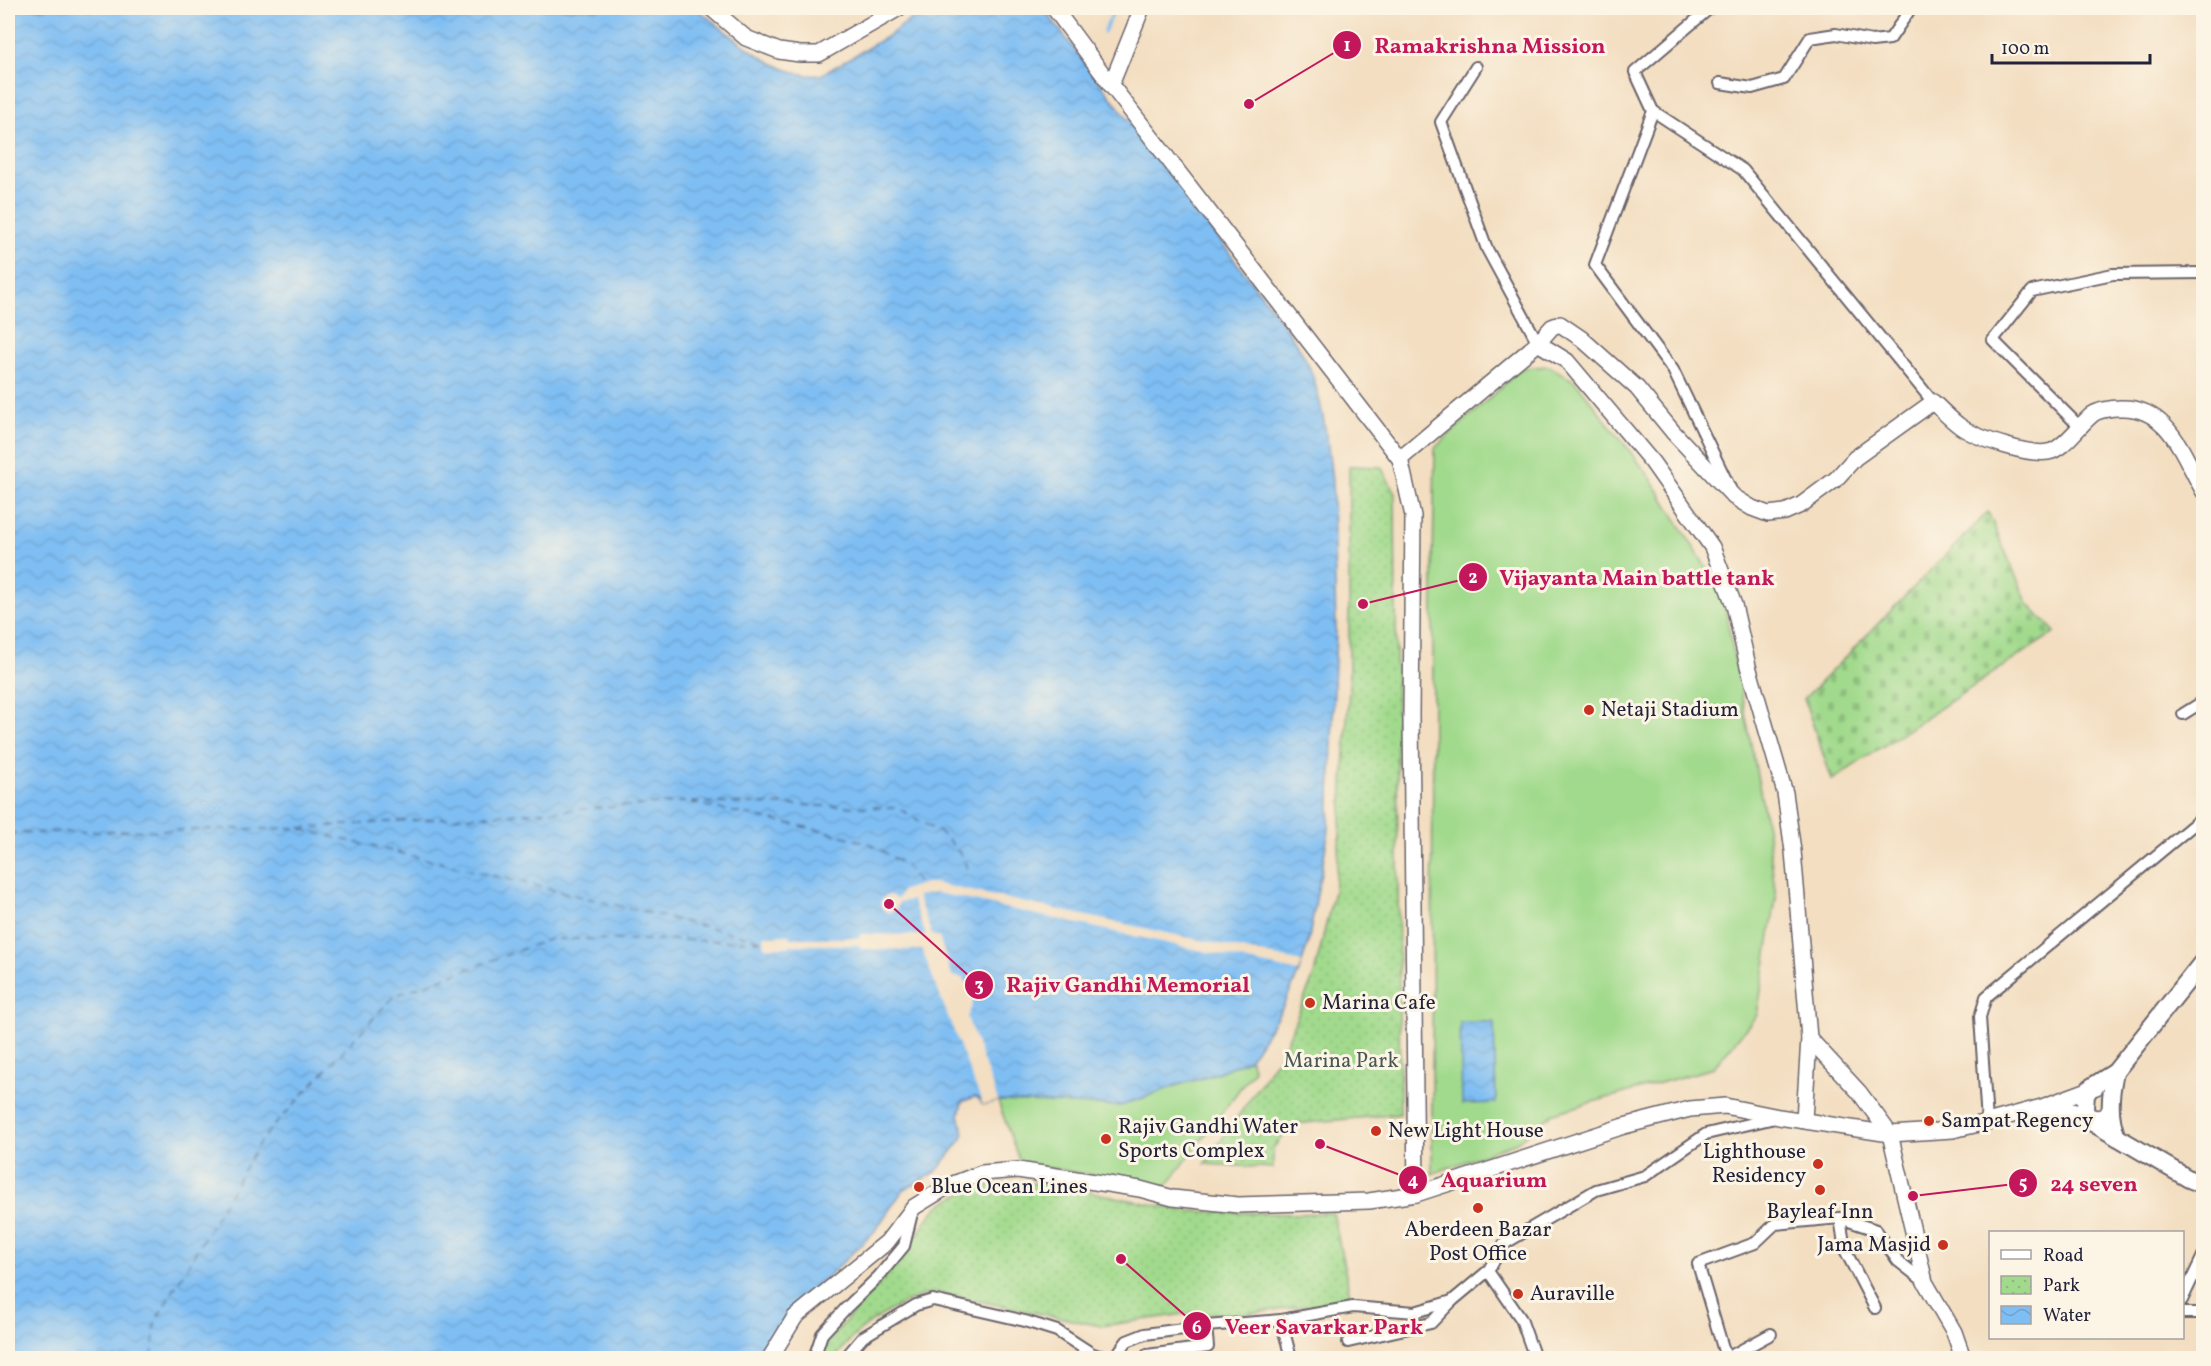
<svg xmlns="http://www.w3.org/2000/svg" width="2211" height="1366" viewBox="0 0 2211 1366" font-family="Vollkorn,serif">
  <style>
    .grass { fill: #a2da8d; stroke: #627e64; stroke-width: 1.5 }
    .cemetery { fill: url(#cemetery-stones); stroke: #627e64; stroke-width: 1.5 }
    .park { fill: url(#park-dots); stroke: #627e64; stroke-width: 1.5 }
    .water { fill: url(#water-waves); stroke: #507097; stroke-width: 1.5 }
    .pier { fill: #f3dec1 }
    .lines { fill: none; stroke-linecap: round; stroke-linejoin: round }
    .stream { stroke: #7fbef3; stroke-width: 3 }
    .ferry { stroke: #43597b; stroke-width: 1.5; stroke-dasharray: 8 6; stroke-linecap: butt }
    .street-casing { stroke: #6b646a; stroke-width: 14 }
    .secondary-casing { stroke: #6b646a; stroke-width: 18 }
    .primary-casing { stroke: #6b646a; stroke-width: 20 }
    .street { stroke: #fff; stroke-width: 10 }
    .secondary { stroke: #fff; stroke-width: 15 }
    .primary { stroke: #fff; stroke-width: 16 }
    .poi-dot { fill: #c8321e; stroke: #fcf5e5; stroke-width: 2 }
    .labels { text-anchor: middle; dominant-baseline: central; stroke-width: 6; stroke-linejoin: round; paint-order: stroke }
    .poi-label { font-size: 21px; fill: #22223b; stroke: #fcf5e5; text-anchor: start }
    .park-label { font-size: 21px; fill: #485954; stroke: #fcf5e5 }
    .leader { fill: none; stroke: #c2185b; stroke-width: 2 }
    .callout-dot { fill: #c2185b; stroke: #fcf5e5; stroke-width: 2 }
    .mark-label { font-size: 18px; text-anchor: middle; font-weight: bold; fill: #fff }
    .callout-label { font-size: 22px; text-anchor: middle; font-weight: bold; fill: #c2185b; stroke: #fcf5e5; stroke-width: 6; stroke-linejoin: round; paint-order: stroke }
  </style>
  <defs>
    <pattern id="cemetery-stones" width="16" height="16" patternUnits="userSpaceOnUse" patternTransform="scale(1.5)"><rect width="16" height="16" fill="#a2da8d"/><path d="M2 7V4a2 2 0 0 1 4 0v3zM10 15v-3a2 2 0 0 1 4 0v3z" fill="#8bbb7b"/></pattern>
    <pattern id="park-dots" width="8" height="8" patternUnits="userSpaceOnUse" patternTransform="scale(1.5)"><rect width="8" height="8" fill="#a2da8d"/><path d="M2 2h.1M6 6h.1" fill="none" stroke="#8bbb7b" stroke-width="1.8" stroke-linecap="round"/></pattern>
    <pattern id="water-waves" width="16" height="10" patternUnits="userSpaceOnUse" patternTransform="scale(1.5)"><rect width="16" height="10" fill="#7fbef3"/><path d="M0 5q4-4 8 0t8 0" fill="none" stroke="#6da3d1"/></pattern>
  </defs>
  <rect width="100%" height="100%" fill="#fcf5e5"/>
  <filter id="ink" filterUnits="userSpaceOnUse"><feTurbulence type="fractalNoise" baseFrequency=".0167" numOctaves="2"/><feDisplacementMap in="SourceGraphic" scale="12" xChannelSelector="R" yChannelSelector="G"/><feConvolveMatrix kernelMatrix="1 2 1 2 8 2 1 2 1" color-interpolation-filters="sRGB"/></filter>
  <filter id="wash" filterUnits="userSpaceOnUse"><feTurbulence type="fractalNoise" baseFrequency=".008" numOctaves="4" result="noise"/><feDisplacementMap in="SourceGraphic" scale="24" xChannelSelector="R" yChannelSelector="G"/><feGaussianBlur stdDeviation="1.35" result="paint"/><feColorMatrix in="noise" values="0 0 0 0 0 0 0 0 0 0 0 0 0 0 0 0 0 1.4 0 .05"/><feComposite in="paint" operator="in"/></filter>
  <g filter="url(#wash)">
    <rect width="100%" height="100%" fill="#f3dec1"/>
    <g class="grass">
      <path d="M1549 366 1576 382 1650 477 1722 593 1767 827 1776 898 1757 1015 1713 1068 1554 1113 1517 1142 1432 1174 1433 564 1435 448 1522 368Z"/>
      <path d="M1250 1059 1254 1070 1166 1187 1020 1163 998 1101 1052 1102 1140 1099 1174 1086 1209 1076Z"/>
    </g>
    <path class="cemetery" d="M1988 512 2028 604 2055 632 1832 780 1804 699Z"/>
    <g class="park">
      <path d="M1349 466 1381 467 1395 493 1400 1114 1294 1124 1273 1148V1168L1205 1164 1283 1051 1314 975 1334 891 1340 835 1349 689Z"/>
      <path d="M1046 1183 1185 1211 1292 1214 1333 1213 1351 1300 1243 1314H1184L1101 1326 934 1292C901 1301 853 1328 836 1358H822C822 1344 837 1331 846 1321 867 1298 887 1276 906 1252 921 1233 926 1213 948 1200 979 1181 1011 1184 1046 1183Z"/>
    </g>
    <g class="water">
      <path d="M8 8H696C726 31 780 81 821 75L888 36 926 8H1043L1269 305C1281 322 1295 339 1305 358 1322 390 1331 460 1333 497L1336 629 1329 829 1308 943 1299 972 1282 1009 1250 1059 1209 1076 1174 1086 1121 1106 998 1101 983 1105 978 1098 974 1097 962 1102 959 1115 964 1133 961 1140 936 1172 903 1190 874 1232 789 1314 770 1338 759 1358H8Z"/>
      <path d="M1460 1022H1494L1496 1103 1462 1104Z"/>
    </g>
    <path class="pier" d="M925 883H934L1302 962 1299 972 946 895 934 893 917 896 932 935 939 937 952 976 963 978 972 989 974 997 972 1006 967 1017 998 1101 983 1105 922 950 860 949V945H790L789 947H764V936L789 935 790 938H860V934L926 935 912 900 899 902 897 908 889 913 883 910 880 902 885 896 890 895 897 899 903 890Z"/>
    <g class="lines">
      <path class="stream" d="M1104 32 1115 8"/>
      <g class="ferry">
        <path d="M691 803 829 832 871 844 905 865 919 884"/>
        <path d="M300 828 686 802 898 808 945 836 962 856 969 873"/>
        <path d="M8 833 296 828 761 940"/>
        <path d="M152 1358 155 1322 261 1140 394 996 550 939 764 941"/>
      </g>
    </g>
  </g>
  <g filter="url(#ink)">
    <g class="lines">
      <g class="street-casing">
        <g id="street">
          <path d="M1710 8 1635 72 1653 111 1595 265 1673 370 1730 488"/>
          <path d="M1476 67 1441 122 1487 249 1538 343"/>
          <path d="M1720 83 1752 88 1784 79 1810 38 1836 34 1872 41 1890 39 1911 8"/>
          <path d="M1653 111 1743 170 1933 402"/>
          <path d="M2081 428 1993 340 2032 291 2113 274 2204 273"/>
          <path d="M2183 714 2204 701"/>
          <path d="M1987 1122 1980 1017 1986 997 2204 816"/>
          <path d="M1840 1218 1845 1250 1875 1308"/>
          <path d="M1488 1271 1521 1319 1535 1358"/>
          <path d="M2182 1300 2204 1254"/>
          <path d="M2182 1313H2204"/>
          <path d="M1281 1320 1291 1358"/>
          <path d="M1348 1342 1431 1323 1452 1301"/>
          <path d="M1147 1355 1208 1347 1206 1326"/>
          <path d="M1116 1356 1127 1341 1145 1334 1206 1326 1281 1320 1353 1307 1415 1312 1452 1301 1488 1271 1504 1244 1596 1190 1645 1176 1706 1134 1775 1118"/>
          <path d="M814 1358 822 1334 846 1308 879 1276 904 1246 912 1213"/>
          <path d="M845 1358 863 1337 916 1305 933 1300 1025 1321 1057 1331 1091 1353 1099 1356H1116V1358"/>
          <path d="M1726 1358 1698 1264 1755 1243 1775 1224 1840 1218 1876 1230 1898 1261 1925 1282"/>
          <path d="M1727 1358 1771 1334"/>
        </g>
      </g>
      <g class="secondary-casing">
        <g id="secondary">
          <path d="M711 8 746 38 779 51 800 54H819L899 8"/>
          <path d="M1054 8 1111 85 1400 459 1413 516 1411 714 1416 1194"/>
          <path d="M1111 85 1142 8"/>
          <path d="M1538 343 1552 327 1560 324 1582 339 1637 388 1673 432 1734 497 1752 508 1768 514 1785 512 1801 505 1836 479 1855 458 1933 402C1942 410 1951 420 1961 427 1977 438 2034 458 2052 451 2067 445 2080 424 2093 414 2099 410 2112 408 2119 408 2169 405 2183 456 2204 492"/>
          <path d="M1400 459 1538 343 1567 361 1652 462 1712 547 1734 605 1748 666 1785 793 1793 851 1809 1038 1804 1120"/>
          <path d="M1809 1038 1859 1092 1890 1134 1925 1282 1954 1332 1963 1358"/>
          <path d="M2045 1107 2068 1110 2096 1118 2106 1116 2110 1109"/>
          <path d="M770 1358 795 1317 887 1242 914 1207 948 1186 982 1173 1018 1170 1140 1189 1173 1198 1238 1205 1369 1201 1416 1194 1624 1126 1690 1109 1725 1106 1779 1117 1890 1134 1953 1130 1987 1122 2042 1107 2096 1087"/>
        </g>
      </g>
      <g class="primary-casing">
        <g id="primary">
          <path d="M2204 960 2115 1072 2091 1087 2086 1095 2085 1107 2086 1115 2093 1123 2189 1179 2204 1185"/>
          <path d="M2115 1072C2110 1095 2108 1115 2117 1137"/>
        </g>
      </g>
      <use href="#street" class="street"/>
      <use href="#secondary" class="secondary"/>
      <use href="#primary" class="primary"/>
    </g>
  </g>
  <g class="poi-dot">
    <circle cx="1589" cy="710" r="6"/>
    <circle cx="1310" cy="1003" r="6"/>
    <circle cx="1929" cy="1121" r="6"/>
    <circle cx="1376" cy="1131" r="6"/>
    <circle cx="1106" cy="1139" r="6"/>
    <circle cx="1818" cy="1164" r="6"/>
    <circle cx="919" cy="1187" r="6"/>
    <circle cx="1820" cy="1190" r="6"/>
    <circle cx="1478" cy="1208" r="6"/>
    <circle cx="1943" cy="1245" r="6"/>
    <circle cx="1518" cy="1294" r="6"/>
  </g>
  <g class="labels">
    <g class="poi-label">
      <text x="1601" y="710">Netaji Stadium</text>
      <text x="1322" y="1003">Marina Cafe</text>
      <text x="1941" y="1121">Sampat Regency</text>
      <text x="1118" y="1127">Rajiv Gandhi Water<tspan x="1118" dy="24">Sports Complex</tspan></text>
      <text x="1388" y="1131">New Light House</text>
      <text x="1806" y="1152" text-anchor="end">Lighthouse<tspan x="1806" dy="24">Residency</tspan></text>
      <text x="931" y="1187">Blue Ocean Lines</text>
      <text x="1820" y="1212" text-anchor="middle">Bayleaf Inn</text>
      <text x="1478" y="1230" text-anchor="middle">Aberdeen Bazar<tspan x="1478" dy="24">Post Office</tspan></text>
      <text x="1931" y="1245" text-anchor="end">Jama Masjid</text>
      <text x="1530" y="1294">Auraville</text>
    </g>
    <g class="park-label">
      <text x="1341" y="1061">Marina Park</text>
    </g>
  </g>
  <path class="leader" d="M1249 104L1347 45M1363 604L1473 577M889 904L979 985M1320 1144L1413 1180M1913 1196L2023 1183M1121 1259L1197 1326"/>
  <g class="callout-dot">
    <circle cx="1249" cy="104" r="6"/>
    <circle cx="1363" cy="604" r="6"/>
    <circle cx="889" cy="904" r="6"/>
    <circle cx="1320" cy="1144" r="6"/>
    <circle cx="1913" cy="1196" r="6"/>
    <circle cx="1121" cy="1259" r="6"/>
    <circle cx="1347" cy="45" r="15"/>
    <circle cx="1473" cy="577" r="15"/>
    <circle cx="979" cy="985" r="15"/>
    <circle cx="1413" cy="1180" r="15"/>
    <circle cx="2023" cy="1183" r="15"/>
    <circle cx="1197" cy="1326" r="15"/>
  </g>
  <g class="mark-label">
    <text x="1347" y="51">1</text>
    <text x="1473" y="583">2</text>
    <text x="979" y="991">3</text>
    <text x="1413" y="1186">4</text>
    <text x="2023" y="1189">5</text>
    <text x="1197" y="1333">6</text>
  </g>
  <g class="callout-label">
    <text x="1490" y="53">Ramakrishna Mission</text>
    <text x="1637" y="585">Vijayanta Main battle tank</text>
    <text x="1128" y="992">Rajiv Gandhi Memorial</text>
    <text x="1494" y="1187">Aquarium</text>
    <text x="2094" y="1191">24 seven</text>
    <text x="1324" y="1334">Veer Savarkar Park</text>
  </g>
  <rect width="2211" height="1366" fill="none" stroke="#fcf5e5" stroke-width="30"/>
  <rect x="1989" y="1231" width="195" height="108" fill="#fcf5e5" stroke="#a5a1a1" stroke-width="1.5"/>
  <rect x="2001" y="1250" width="30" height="9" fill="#ffffff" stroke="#a5a1a1" stroke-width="1.5"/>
  <text x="2043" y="1261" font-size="18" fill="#22223b">Road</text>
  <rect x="2001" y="1276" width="30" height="18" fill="url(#park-dots)" stroke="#a5a1a1" stroke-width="1.5"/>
  <text x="2043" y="1291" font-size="18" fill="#22223b">Park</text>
  <rect x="2001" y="1306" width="30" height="18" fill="url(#water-waves)" stroke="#a5a1a1" stroke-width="1.5"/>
  <text x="2043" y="1321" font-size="18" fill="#22223b">Water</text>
  <path d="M1992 54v9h158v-9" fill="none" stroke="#22223b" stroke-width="3"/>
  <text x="2001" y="54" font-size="18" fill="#22223b" stroke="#fcf5e5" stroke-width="4.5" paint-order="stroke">100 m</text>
</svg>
